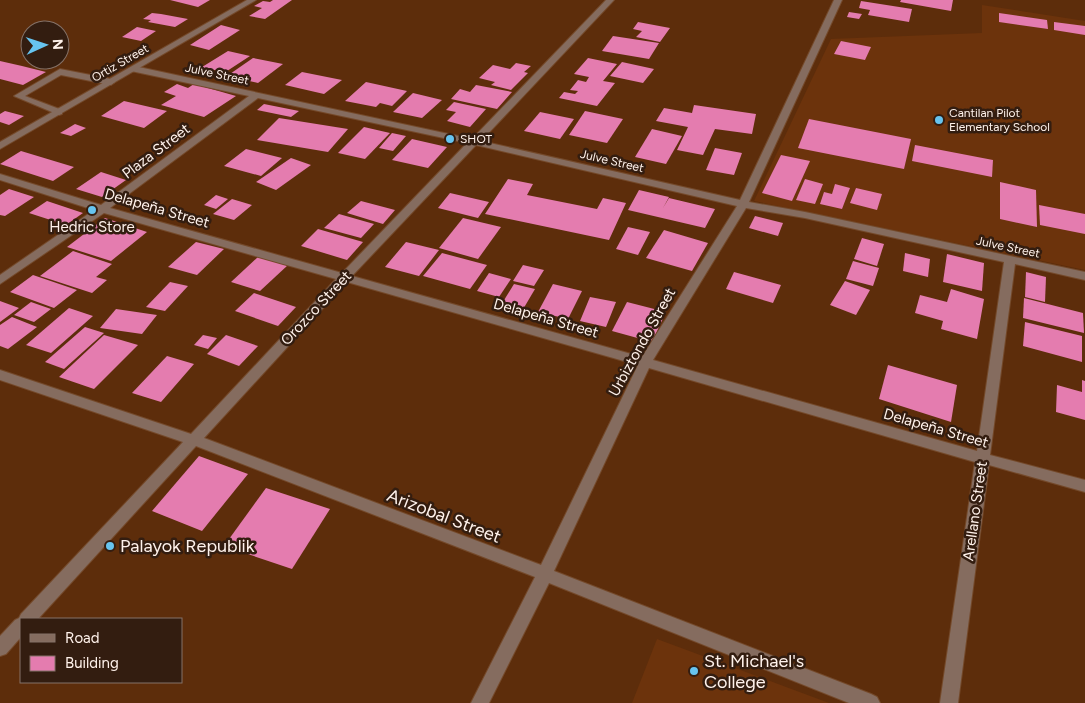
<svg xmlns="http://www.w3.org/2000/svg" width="1085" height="703" viewBox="0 0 1085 703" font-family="Figtree,sans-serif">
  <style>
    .built { fill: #6c330c }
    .building { fill: #e47caf }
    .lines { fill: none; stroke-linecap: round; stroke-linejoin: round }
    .service-casing { stroke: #74492a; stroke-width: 2 }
    .minor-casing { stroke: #74492a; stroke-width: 2 }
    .tertiary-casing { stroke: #74492a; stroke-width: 2 }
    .service { fill: #856c5f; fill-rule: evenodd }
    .minor { fill: #856c5f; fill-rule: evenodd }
    .tertiary { fill: #856c5f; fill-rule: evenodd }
    .poi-dot { fill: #67c4ef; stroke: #331d10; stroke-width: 2 }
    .labels { text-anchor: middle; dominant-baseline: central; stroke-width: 5; stroke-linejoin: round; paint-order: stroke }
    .far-street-label { font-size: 12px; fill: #fff2eb; stroke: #331d10 }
    .far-poi-label { font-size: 12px; fill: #fff2eb; stroke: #331d10; text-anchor: start }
    .street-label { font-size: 15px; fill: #fff2eb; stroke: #331d10 }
    .poi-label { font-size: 15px; fill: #fff2eb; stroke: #331d10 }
    .near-street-label { font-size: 18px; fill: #fff2eb; stroke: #331d10 }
    .near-poi-label { font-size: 18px; fill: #fff2eb; stroke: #331d10; text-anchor: start }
  </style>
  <rect width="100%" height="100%" fill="#5d2d0b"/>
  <g class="built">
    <path d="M982 5 1085 21V270L754 201 831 39 982 33Z"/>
    <path d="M657 639 829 703H632Z"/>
  </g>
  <g class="building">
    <path d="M170 0H210L198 7Z"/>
    <path d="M273 0H292L265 19 249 16 262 8 254 6 263 1 270 2Z"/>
    <path d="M901 0H953L951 11 900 2Z"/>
    <path d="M861 1 912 9 909 22 868 15 870 10 859 8Z"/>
    <path d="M849 12 862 14 859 19 847 17Z"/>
    <path d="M152 13 161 14 188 19 175 27 148 22 151 20 143 19Z"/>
    <path d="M999 13 1047 20 1048 29 999 22Z"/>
    <path d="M638 22 670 28 660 42 636 37 642 31 633 29Z"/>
    <path d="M1054 22 1085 26V35L1054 30Z"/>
    <path d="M221 25 240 30 209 50 190 45Z"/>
    <path d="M137 27 156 31 141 41 122 37Z"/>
    <path d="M613 36 659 43 649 59 602 51Z"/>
    <path d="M841 41 871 47 865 60 834 54Z"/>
    <path d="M228 51 250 56 224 73 211 69 203 74 194 72Z"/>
    <path d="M253 58 283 64 258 83 227 76Z"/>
    <path d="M588 58 617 64 603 81 615 83 597 106 559 98 564 92 575 94 578 91 570 90 578 80 586 82 589 77 574 74Z"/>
    <path d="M0 61 22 66 46 72 23 85 0 79Z"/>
    <path d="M622 62 654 69 643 83 610 76Z"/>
    <path d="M516 63 531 66 524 72 528 73 511 90 491 85 495 82 479 78 493 65 510 69Z"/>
    <path d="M302 72 342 80 324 94 285 85Z"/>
    <path d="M366 82 407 91 392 106 380 103 376 107 345 101Z"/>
    <path d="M177 84 188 88 194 84 236 96 204 117 161 105 176 96 164 92Z"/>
    <path d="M476 85 512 92 497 109 451 99 460 89 470 92Z"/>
    <path d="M413 93 442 100 422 118 393 112Z"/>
    <path d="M124 101 167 111 144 128 101 116Z"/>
    <path d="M454 102 486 109 470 127 447 121 456 112 446 110Z"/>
    <path d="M264 104 299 111 291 117 257 110Z"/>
    <path d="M694 105 756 114 752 134 715 129 703 155 677 150 688 127 656 121 664 108 692 113Z"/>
    <path d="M5 111 24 116 9 125 0 122V114Z"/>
    <path d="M585 111 623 119 607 143 569 135Z"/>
    <path d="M540 112 574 119 560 139 524 131Z"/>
    <path d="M279 118 348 129 328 152 257 140Z"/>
    <path d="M809 119 911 139 904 169 798 148Z"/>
    <path d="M75 124 86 128 71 136 60 133Z"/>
    <path d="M364 127 390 133 365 159 338 153Z"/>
    <path d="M652 129 682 136 666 164 635 157Z"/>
    <path d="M392 133 406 136 393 151 379 148Z"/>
    <path d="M412 139 447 147 428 168 392 160Z"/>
    <path d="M915 145 993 160 992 177 912 161Z"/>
    <path d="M715 148 742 153 734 175 706 170Z"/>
    <path d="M246 149 282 158 261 176 224 166Z"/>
    <path d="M21 151 74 167 53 181 0 164Z"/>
    <path d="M781 155 810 161 792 201 762 193Z"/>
    <path d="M291 158 311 165 276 190 256 182Z"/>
    <path d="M101 172 126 180 102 197 76 189Z"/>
    <path d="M508 179 533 184 527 195 597 209 603 198 626 203 609 240 485 214Z"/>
    <path d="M805 179 823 184 815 204 796 200Z"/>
    <path d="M1000 182 1036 190 1037 227 1000 219Z"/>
    <path d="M835 184 850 188 842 209 820 204 824 192 832 194Z"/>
    <path d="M856 188 882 194 877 210 850 203Z"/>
    <path d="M9 189 34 197 5 216 0 215V195Z"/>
    <path d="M639 190 669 197 663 208 669 198 715 209 705 228 628 210Z"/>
    <path d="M450 193 489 202 478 218 438 208Z"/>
    <path d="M216 195 228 199 216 209 204 205Z"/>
    <path d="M232 199 252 205 234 220 213 214Z"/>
    <path d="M47 201 83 213 66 225 29 213Z"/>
    <path d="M361 201 395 210 383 224 347 213Z"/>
    <path d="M1039 205 1085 214V234L1040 225Z"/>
    <path d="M339 214 374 224 361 238 324 228Z"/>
    <path d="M755 216 783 223 778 236 749 228Z"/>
    <path d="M105 218 147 232 111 261 67 247Z"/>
    <path d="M463 218 501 227 478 259 439 248Z"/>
    <path d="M628 227 650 232 638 255 616 249Z"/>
    <path d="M318 229 363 242 347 260 301 246Z"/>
    <path d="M664 230 708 243 692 271 646 258Z"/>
    <path d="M862 238 884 244 877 266 854 259Z"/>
    <path d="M196 242 224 249 197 275 168 267Z"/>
    <path d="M406 242 439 250 419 276 385 267Z"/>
    <path d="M73 251 112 264 96 277 107 280 92 293 40 276Z"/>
    <path d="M442 253 487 265 470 289 423 276Z"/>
    <path d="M905 253 930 259 928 277 903 271Z"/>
    <path d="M947 254 984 263 982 291 943 282Z"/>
    <path d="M259 256 288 265 260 291 231 282Z"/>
    <path d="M853 261 879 268 873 286 846 279Z"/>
    <path d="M523 265 544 270 534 286 513 281Z"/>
    <path d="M734 272 781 285 773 303 726 289Z"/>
    <path d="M1026 272 1046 277 1045 302 1025 297Z"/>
    <path d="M489 273 511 279 499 297 477 291Z"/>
    <path d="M33 275 77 290 54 308 10 292Z"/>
    <path d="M845 281 870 290 856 315 830 305Z"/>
    <path d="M170 282 188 286 165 311 146 307Z"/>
    <path d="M514 284 535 289 522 311 501 305Z"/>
    <path d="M553 284 582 291 568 319 538 312Z"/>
    <path d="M951 289 984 299 977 339 941 329 943 321 915 313 920 295 947 302Z"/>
    <path d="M254 293 296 307 278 326 235 311Z"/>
    <path d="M590 297 616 302 606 327 580 321Z"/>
    <path d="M1024 298 1083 313 1084 333 1023 318Z"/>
    <path d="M0 301 19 308 0 322Z"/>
    <path d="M31 302 51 309 34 322 14 315Z"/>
    <path d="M627 302 666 312 652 342 612 331Z"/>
    <path d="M69 308 93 316 51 353 26 345Z"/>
    <path d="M116 309 157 315 142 334 100 328Z"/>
    <path d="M12 317 37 327 8 349 0 346V325Z"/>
    <path d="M1025 322 1082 336V362L1023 346Z"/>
    <path d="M85 327 104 333 64 369 45 362Z"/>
    <path d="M104 335 138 345 94 389 59 377Z"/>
    <path d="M203 335 217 338 208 349 194 345Z"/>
    <path d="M226 335 258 346 239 366 207 354Z"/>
    <path d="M167 356 194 364 161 402 132 393Z"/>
    <path d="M888 365 957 385 951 422 879 399Z"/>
    <path d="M1082 380 1085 381V420L1056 412 1057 385 1082 392Z"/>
    <path d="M199 456 248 474 202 531 152 511Z"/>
    <path d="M266 488 330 509 292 569 224 546Z"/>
  </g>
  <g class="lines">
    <g class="service-casing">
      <path id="service" d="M60 69 111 79 115 82 111 85 61 75 25 96 62 110V114L59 115 14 96Z"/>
    </g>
    <g class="minor-casing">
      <path id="minor" d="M606 0H614L481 141 740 200 834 0H842L749 202 805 212 1085 272V280L1015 264 990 455 1085 480V492L989 465 958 703H940L975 462 649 368 554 571 871 694 877 697 880 703H849L549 583 489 703H471L535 577 196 446 38 619H21V637L6 654 0 656V636L15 620 19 618 21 614 183 442 0 380V370L191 434 336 279 104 213 0 284V275L94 210 0 180V174L101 205 249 96 131 71 130 69 134 66 472 139ZM258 98 467 143 342 273 110 208ZM476 145 737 206 642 357 352 276ZM746 208 805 218 1004 262 977 451 653 360ZM347 282 638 365 541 565 204 438Z"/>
    </g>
    <g class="tertiary-casing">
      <path id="tertiary" d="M247 0H256L0 149V142Z"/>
    </g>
    <use href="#service" class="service"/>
    <use href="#minor" class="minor"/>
    <use href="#tertiary" class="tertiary"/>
  </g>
  <g class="poi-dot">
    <circle cx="939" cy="120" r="5"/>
    <circle cx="450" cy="139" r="5"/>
    <circle cx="92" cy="210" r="5"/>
    <circle cx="110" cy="546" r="5"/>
    <circle cx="694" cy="671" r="5"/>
  </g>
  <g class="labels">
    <g class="far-street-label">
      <text transform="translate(120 63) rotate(-30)">Ortiz Street</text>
      <text transform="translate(217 74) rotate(12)">Julve Street</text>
      <text transform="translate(612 161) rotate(13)">Julve Street</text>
      <text transform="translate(1008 247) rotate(12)">Julve Street</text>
    </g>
    <g class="far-poi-label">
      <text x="949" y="113">Cantilan Pilot<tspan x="949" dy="14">Elementary School</tspan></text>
      <text x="460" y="139">SHOT</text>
    </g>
    <g class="street-label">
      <text transform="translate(156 151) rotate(-37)">Plaza Street</text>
      <text transform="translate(157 208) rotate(16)">Delapeña Street</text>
      <text transform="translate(316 308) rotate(-47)">Orozco Street</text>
      <text transform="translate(546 318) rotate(16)">Delapeña Street</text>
      <text transform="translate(642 342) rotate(-61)">Urbiztondo Street</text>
      <text transform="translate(936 428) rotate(16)">Delapeña Street</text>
      <text transform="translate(975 511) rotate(-82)">Arellano Street</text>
    </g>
    <g class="poi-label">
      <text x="92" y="227">Hedric Store</text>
    </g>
    <g class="near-street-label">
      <text transform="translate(444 516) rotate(21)">Arizobal Street</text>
    </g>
    <g class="near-poi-label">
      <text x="120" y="546">Palayok Republik</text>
      <text x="704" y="661">St. Michael's<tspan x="704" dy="21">College</tspan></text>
    </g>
  </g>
  <rect x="20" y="618" width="162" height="65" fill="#331d10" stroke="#857268"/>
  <rect x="30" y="634" width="25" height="8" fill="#856c5f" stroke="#857268"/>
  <text x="65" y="643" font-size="15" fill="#fff2eb">Road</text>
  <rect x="30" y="656" width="25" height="15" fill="#e47caf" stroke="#857268"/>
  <text x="65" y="668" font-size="15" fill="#fff2eb">Building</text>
  <g transform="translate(45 45) rotate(87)"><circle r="24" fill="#331d10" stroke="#857268"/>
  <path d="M0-4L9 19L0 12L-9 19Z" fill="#67c4ef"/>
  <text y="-8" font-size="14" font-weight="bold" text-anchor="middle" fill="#fff2eb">N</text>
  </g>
</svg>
